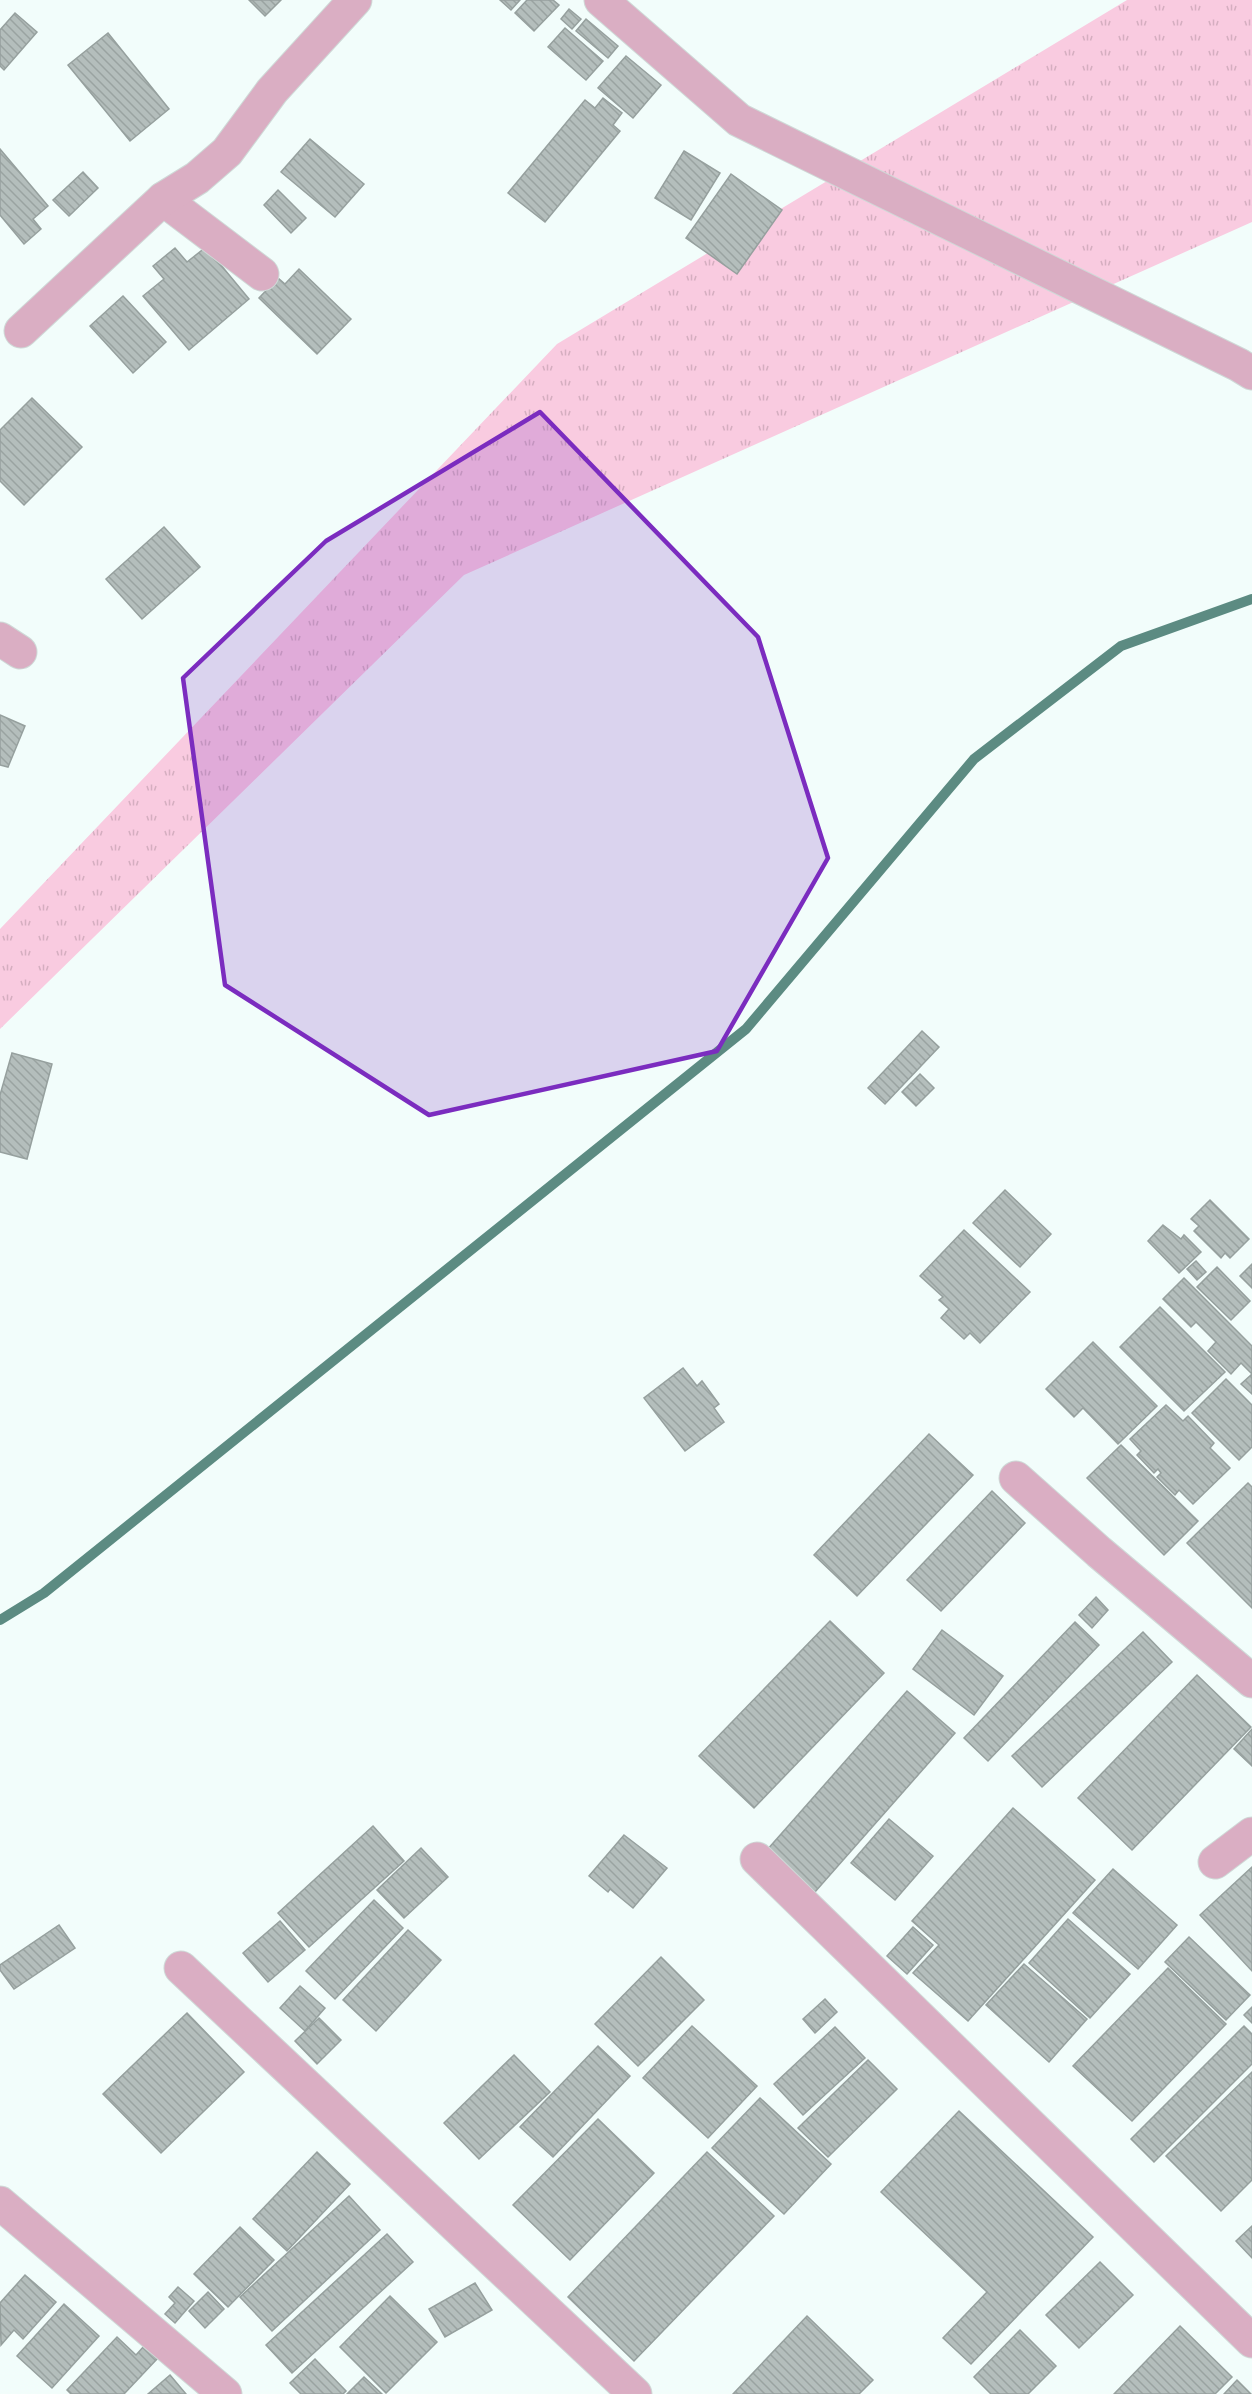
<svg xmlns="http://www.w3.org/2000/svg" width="1252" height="2394" viewBox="0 0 1252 2394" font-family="'Nunito Sans',sans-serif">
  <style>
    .grass { fill: url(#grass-tufts) }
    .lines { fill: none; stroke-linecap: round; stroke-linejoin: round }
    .stream { stroke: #5c8b82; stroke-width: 10 }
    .building { fill: url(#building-back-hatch); stroke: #96a09e; stroke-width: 1.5 }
    .minor-casing { stroke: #cfd9d7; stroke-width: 35 }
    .minor { stroke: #daaec3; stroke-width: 33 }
    .marked { fill: #7b2cbf; fill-opacity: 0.2; stroke: #7b2cbf; stroke-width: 4.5; stroke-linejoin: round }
  </style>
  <defs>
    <pattern id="grass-tufts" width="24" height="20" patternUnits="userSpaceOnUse" patternTransform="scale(1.5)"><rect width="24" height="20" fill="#f9cbe0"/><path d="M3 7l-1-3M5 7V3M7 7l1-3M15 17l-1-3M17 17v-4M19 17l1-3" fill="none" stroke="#d5aec0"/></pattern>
    <pattern id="building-back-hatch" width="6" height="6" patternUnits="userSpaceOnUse" patternTransform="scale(1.5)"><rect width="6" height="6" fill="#b4bebc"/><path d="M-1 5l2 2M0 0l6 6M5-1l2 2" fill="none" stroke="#9aa3a1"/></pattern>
  </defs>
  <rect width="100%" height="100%" fill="#f2fdfb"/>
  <path class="grass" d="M1127 0H1252V222L464 575 0 1029V929L557 344Z"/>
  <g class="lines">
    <path class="stream" d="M0 1620 44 1593 746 1029 974 759 1121 646 1252 599"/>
  </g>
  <g class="building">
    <path d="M249 0H281L265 16Z"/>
    <path d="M500 0H520L511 10Z"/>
    <path d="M527 0H553L559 5 534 31 515 13Z"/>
    <path d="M569 9 581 19 572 29 561 19Z"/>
    <path d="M15 13 37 32 4 70 0 66V30Z"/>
    <path d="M586 19 618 46 608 58 576 31Z"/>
    <path d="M565 28 603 61 586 80 548 47Z"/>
    <path d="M108 33 169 109 130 141 68 65Z"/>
    <path d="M626 56 661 85 633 118 598 88Z"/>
    <path d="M603 98 622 113 613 125 620 131 545 222 508 193 585 100 595 108Z"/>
    <path d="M310 139 364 184 335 217 281 172Z"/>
    <path d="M0 149 48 206 33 219 41 229 24 244 0 215Z"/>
    <path d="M684 151 720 173 691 220 655 198Z"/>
    <path d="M83 172 98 188 69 216 53 200Z"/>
    <path d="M731 174 782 210 737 274 686 238Z"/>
    <path d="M278 190 306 218 291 233 264 205Z"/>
    <path d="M206 247 249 299 189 350 143 296 164 279 153 266 175 248 187 262Z"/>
    <path d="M299 269 351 319 317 354 259 298 278 278 285 284Z"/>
    <path d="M123 296 166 342 133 373 90 326Z"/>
    <path d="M32 398 82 447 24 505 0 481V430Z"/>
    <path d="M164 527 200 567 142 619 106 579Z"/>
    <path d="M0 715 25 726 8 767 0 765Z"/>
    <path d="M922 1031 939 1047 885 1104 868 1088Z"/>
    <path d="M12 1053 52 1064 27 1159 0 1152V1095Z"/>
    <path d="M920 1074 934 1088 916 1106 902 1092Z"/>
    <path d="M1005 1190 1051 1234 1020 1267 973 1223Z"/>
    <path d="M1210 1200 1249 1239 1230 1258 1225 1253 1221 1258 1194 1231 1199 1226 1191 1219Z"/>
    <path d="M1163 1225 1181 1239 1184 1235 1201 1252 1179 1273 1148 1241Z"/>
    <path d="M964 1230 1030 1292 980 1343 970 1333 964 1339 941 1318 949 1309 939 1300 943 1297 920 1276Z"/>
    <path d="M1196 1261 1206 1272 1197 1280 1187 1269Z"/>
    <path d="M1252 1264V1288L1240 1276Z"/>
    <path d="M1217 1267 1250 1301 1231 1320 1197 1287Z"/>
    <path d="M1184 1278 1252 1346V1394L1241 1384 1252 1374 1241 1363 1231 1374 1208 1351 1216 1342 1196 1322 1191 1327 1163 1299Z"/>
    <path d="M1160 1307 1225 1372 1184 1411 1120 1347Z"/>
    <path d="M1093 1342 1157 1406 1118 1444 1083 1408 1074 1417 1046 1389Z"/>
    <path d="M683 1368 697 1386 702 1381 719 1404 714 1408 724 1422 685 1451 644 1398Z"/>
    <path d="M1226 1379 1252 1405V1447L1239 1460 1192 1413Z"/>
    <path d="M1166 1405 1183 1421 1188 1416 1214 1443 1210 1448 1230 1468 1193 1504 1179 1490 1175 1495 1157 1477 1161 1473 1158 1469 1154 1473 1137 1455 1141 1451 1130 1439Z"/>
    <path d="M929 1434 973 1475 857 1596 814 1555Z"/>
    <path d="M1121 1445 1198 1521 1164 1555 1087 1478Z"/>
    <path d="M1248 1483 1252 1487V1608L1187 1543Z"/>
    <path d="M992 1491 1025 1523 941 1611 907 1580Z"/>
    <path d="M1096 1597 1108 1610 1092 1628 1079 1615Z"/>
    <path d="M830 1621 884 1673 754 1808 699 1756Z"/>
    <path d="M1075 1622 1099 1645 988 1761 964 1738Z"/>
    <path d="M942 1630 1003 1676 974 1715 913 1669Z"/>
    <path d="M1143 1632 1172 1662 1042 1787 1012 1756Z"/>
    <path d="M1197 1675 1251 1727 1132 1850 1078 1798Z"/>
    <path d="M907 1691 955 1733 815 1892 767 1850Z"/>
    <path d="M1252 1729V1766L1234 1749Z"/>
    <path d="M1013 1808 1095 1880 968 2021 913 1973 939 1945 912 1921Z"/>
    <path d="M889 1819 933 1856 895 1900 851 1863Z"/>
    <path d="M373 1826 404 1861 309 1947 278 1913Z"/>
    <path d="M624 1835 667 1868 633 1908 610 1889 608 1892 589 1876Z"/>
    <path d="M421 1848 448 1877 404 1918 377 1890Z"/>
    <path d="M1252 1867V1971L1200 1915Z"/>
    <path d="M1113 1869 1177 1925 1138 1969 1073 1913Z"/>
    <path d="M374 1900 403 1928 335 1999 306 1971Z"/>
    <path d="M1068 1919 1130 1974 1090 2018 1029 1963Z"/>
    <path d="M280 1921 305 1950 268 1982 243 1953Z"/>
    <path d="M59 1925 75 1948 14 1989 0 1970V1965Z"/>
    <path d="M913 1927 933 1945 907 1974 887 1956Z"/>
    <path d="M408 1930 441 1960 376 2031 343 2000Z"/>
    <path d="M1189 1937 1250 1995 1226 2020 1165 1962Z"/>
    <path d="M661 1957 704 2000 638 2066 595 2024Z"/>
    <path d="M1024 1964 1087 2019 1049 2062 986 2005Z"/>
    <path d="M1168 1968 1226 2024 1132 2121 1073 2066Z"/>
    <path d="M300 1986 325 2008 305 2031 280 2008Z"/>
    <path d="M825 1999 837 2012 815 2033 803 2019Z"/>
    <path d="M1252 2007V2023L1244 2015Z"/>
    <path d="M187 2013 244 2072 161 2153 103 2094Z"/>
    <path d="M319 2018 341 2040 317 2064 295 2041Z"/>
    <path d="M692 2026 757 2086 708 2138 643 2078Z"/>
    <path d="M1244 2026 1252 2034V2064L1154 2162 1131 2139Z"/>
    <path d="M835 2027 865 2058 803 2115 774 2084Z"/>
    <path d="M598 2046 630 2076 553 2157 520 2127Z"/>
    <path d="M514 2055 550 2092 479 2159 444 2123Z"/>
    <path d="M868 2060 897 2089 828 2157 798 2128Z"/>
    <path d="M1252 2072V2180L1221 2211 1166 2156Z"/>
    <path d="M760 2098 831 2164 784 2214 712 2148Z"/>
    <path d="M959 2111 1093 2237 971 2364 943 2338 987 2292 881 2192Z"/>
    <path d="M598 2119 654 2173 570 2260 513 2205Z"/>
    <path d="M317 2152 350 2184 287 2251 253 2219Z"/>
    <path d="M707 2152 774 2216 634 2361 568 2297Z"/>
    <path d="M349 2196 380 2230 272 2331 240 2297Z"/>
    <path d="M1252 2226V2258L1236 2241Z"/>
    <path d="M240 2227 274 2260 228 2307 194 2274Z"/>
    <path d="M387 2234 413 2262 292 2373 266 2345Z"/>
    <path d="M1100 2262 1133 2295 1079 2348 1046 2315Z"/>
    <path d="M25 2275 56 2302 23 2339 14 2330 1 2345 0 2303Z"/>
    <path d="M475 2283 492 2310 445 2337 429 2309Z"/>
    <path d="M178 2287 194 2301 175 2323 165 2314 175 2303 169 2297Z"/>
    <path d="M208 2292 224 2309 205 2328 189 2311Z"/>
    <path d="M390 2296 437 2342 386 2393 340 2347Z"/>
    <path d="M64 2304 99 2336 52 2388 17 2356Z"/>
    <path d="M807 2316 873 2380 859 2394H733Z"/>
    <path d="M1180 2326 1232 2377 1215 2394H1114Z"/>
    <path d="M1020 2330 1056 2366 1028 2394H991L974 2377Z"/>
    <path d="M117 2337 136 2355 144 2346 157 2359 124 2394H71L67 2390Z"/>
    <path d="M315 2359 346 2391 343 2394H301L290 2383Z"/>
    <path d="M170 2375 186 2394H148Z"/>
    <path d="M364 2377 382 2394H347Z"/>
    <path d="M1237 2380 1251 2394H1224Z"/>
  </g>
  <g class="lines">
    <g class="minor-casing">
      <g id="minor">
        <path d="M601 0 739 120 1239 365 1252 373"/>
        <path d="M163 199 262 274"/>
        <path d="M21 331 163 199 197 178 227 152 272 91 355 0"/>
        <path d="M0 639 20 652"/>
        <path d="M1016 1478 1099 1552 1252 1681"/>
        <path d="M757 1859 1252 2341"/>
        <path d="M1215 1862 1252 1834"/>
        <path d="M181 1968 635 2394"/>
        <path d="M0 2203 225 2394"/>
      </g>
    </g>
    <use href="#minor" class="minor"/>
  </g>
  <path class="marked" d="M540 412 758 637 828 858 717 1051 429 1115 225 985 183 678 326 541Z"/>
</svg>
